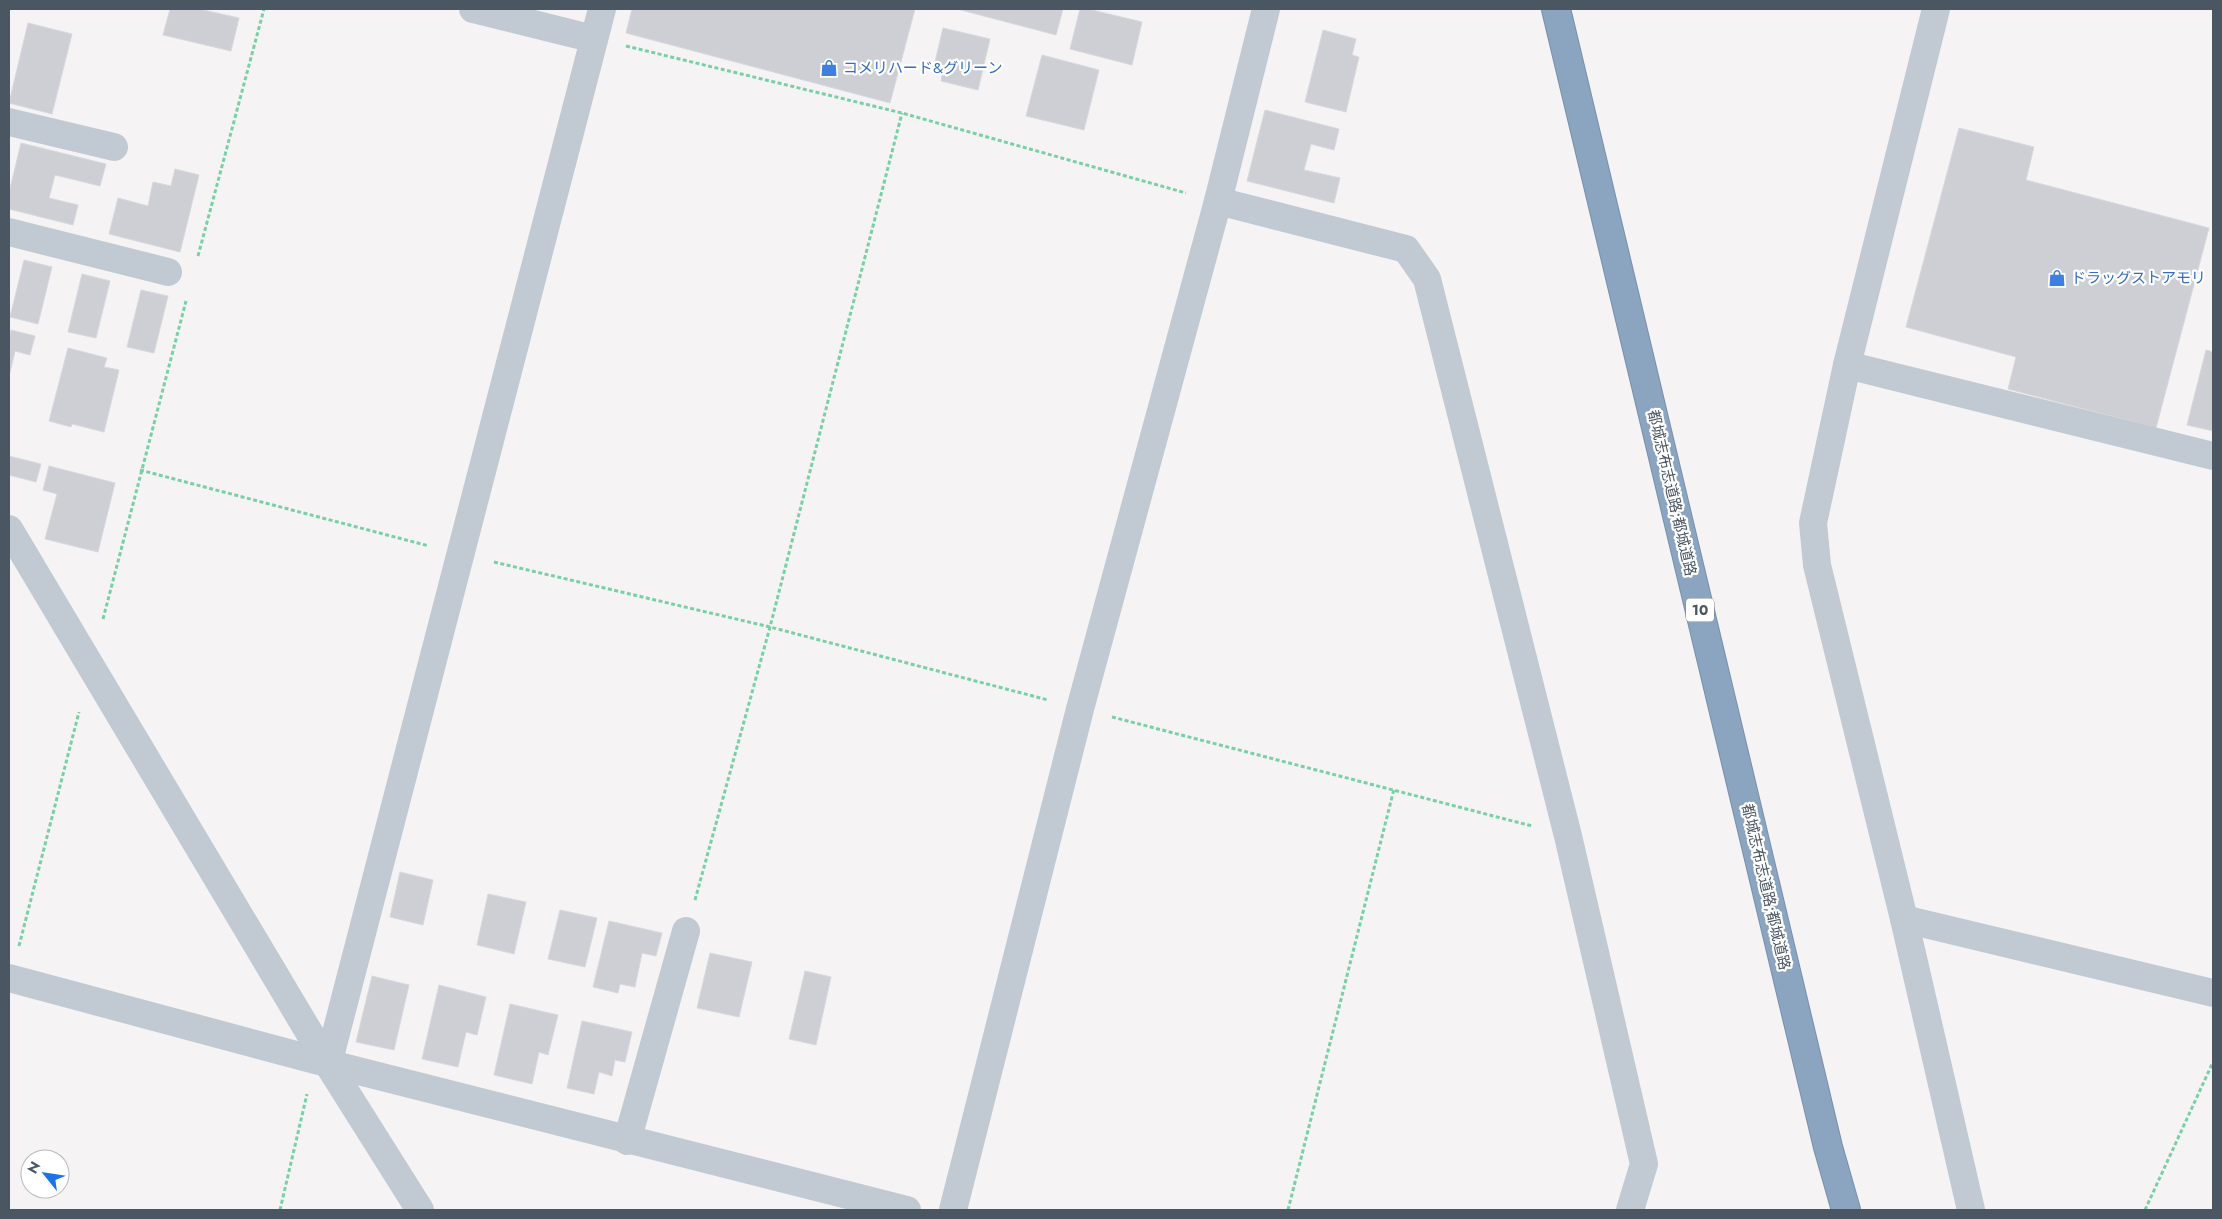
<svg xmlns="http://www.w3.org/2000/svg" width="2222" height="1219" viewBox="0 0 2222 1219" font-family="Jost,'Noto Sans JP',sans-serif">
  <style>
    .building { fill: #cdcfd5; stroke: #d7d9de }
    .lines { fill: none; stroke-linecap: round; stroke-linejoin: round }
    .motorway-casing { stroke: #7690ad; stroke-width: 30 }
    .path { stroke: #7ad0a6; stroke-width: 3; stroke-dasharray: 4 2.5; stroke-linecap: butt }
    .minor { stroke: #c1cad2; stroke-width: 28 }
    .motorway { stroke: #8ba5c1; stroke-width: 28 }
    .labels { text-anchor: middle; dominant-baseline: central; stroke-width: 4.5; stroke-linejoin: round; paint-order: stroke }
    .shield { fill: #fff; stroke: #808990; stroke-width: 1 }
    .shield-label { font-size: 14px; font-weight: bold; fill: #4a5661 }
    .shop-label { font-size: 15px; fill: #366cbe; stroke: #fff; text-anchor: start }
    .street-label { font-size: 15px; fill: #4a5661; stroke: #fff }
  </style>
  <rect width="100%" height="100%" fill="#f5f3f3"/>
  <g class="building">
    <path d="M170 9H199L239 18 231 51 163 35Z"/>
    <path d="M632 9H915L890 103 626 33Z"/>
    <path d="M957 9H1063L1056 35Z"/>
    <path d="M1080 9H1088L1142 22 1132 65 1070 49Z"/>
    <path d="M28 23 72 34 52 114 9 103Z"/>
    <path d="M943 28 990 39 978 90 941 81 944 65 935 62Z"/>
    <path d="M1323 30 1356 39 1352 55 1359 57 1346 112 1305 102Z"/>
    <path d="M1042 55 1099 70 1084 130 1026 116Z"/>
    <path d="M1265 110 1339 129 1334 150 1311 144 1304 170 1340 178 1334 203 1247 181Z"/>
    <path d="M1959 128 2034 147 2026 180 2209 228 2156 428 2008 389 2016 357 1906 327Z"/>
    <path d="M21 143 106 164 100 186 55 175 49 198 78 205 73 225 9 209V193Z"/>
    <path d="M175 169 199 175 180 252 109 234 118 198 148 206 153 182 171 186Z"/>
    <path d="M24 260 52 267 38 324 10 317Z"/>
    <path d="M82 274 110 281 96 338 68 332Z"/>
    <path d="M141 290 168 296 154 353 127 347Z"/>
    <path d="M11 330 35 336 30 355 15 351 9 377V339Z"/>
    <path d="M68 348 107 358 104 367 119 370 104 432 72 424 71 427 49 421Z"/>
    <path d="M2206 350 2213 352V431L2187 425Z"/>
    <path d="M9 456 41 464 36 482 9 475Z"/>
    <path d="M49 466 115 483 98 552 45 539 57 494 43 490Z"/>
    <path d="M400 872 433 880 423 925 390 917Z"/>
    <path d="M488 894 526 902 514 954 477 945Z"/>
    <path d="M560 910 597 918 585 967 548 959Z"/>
    <path d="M609 921 662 933 656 956 642 953 635 987 620 984 618 993 593 987Z"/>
    <path d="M710 953 752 962 739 1017 697 1008Z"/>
    <path d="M805 971 831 977 816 1045 789 1039Z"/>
    <path d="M372 976 409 985 394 1050 356 1042Z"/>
    <path d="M439 985 486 997 477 1035 466 1032 458 1067 422 1059Z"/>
    <path d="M510 1004 558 1015 548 1055 539 1052 532 1084 494 1075Z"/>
    <path d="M582 1021 632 1032 625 1062 615 1060 612 1076 599 1072 594 1094 567 1088Z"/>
  </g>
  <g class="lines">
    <g class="motorway-casing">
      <path id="motorway" d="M1556 9 1828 1147 1846 1210"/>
    </g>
    <g class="path">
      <path d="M626 46 902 113 1186 193"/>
      <path d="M198 256 264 9"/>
      <path d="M140 470 429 546"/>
      <path d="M494 562 770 627 1048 700"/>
      <path d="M103 619 186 301"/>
      <path d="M1112 717 1532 826"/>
      <path d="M695 900 770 627 902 113"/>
      <path d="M19 946 79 712"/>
      <path d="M280 1210 307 1094"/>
      <path d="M1288 1210 1394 789"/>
      <path d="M2145 1210 2213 1062"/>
    </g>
    <g class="minor">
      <path d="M473 9 594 39"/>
      <path d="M1936 9 1847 365 1813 523 1817 565 1904 919 1971 1210"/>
      <path d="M9 122 114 147"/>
      <path d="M1218 201 1406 249 1427 279 1568 836 1644 1164 1630 1210"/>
      <path d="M9 232 168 272"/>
      <path d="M1847 365 2213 456"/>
      <path d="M9 529 328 1064 420 1210"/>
      <path d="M1904 919 2213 993"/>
      <path d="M9 978 315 1060 907 1210"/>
      <path d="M328 1064 602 9"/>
      <path d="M627 1141 686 931"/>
      <path d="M953 1210 1080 709 1218 201 1266 9"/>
    </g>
    <use href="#motorway" class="motorway"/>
  </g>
  <defs>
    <g id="shop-bare" transform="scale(1.35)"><path d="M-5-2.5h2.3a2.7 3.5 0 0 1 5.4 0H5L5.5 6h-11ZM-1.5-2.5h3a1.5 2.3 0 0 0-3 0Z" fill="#3f7fe0" stroke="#fff" stroke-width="2.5" paint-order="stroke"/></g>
  </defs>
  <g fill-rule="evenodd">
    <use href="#shop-bare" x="829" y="68"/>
    <use href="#shop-bare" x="2057" y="278"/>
  </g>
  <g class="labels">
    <rect class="shield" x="1686" y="598.5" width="28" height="23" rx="4"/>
    <g class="shield-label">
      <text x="1700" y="610">10</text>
    </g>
    <g class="shop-label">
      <text x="843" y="68">コメリハード&amp;グリーン</text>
      <text x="2071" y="278">ドラッグストアモリ</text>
    </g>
    <g class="street-label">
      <text transform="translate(1672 493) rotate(77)">都城志布志道路;都城道路</text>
      <text transform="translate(1766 887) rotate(77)">都城志布志道路;都城道路</text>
    </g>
  </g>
  <rect width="2222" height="1219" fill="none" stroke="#4a5661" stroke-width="20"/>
  <g transform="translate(45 1174) rotate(300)"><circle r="24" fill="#ffffff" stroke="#b7bbc0"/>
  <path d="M0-4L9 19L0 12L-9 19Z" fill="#1a73e8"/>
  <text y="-8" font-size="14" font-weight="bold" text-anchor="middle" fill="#4a5661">N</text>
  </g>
</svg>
